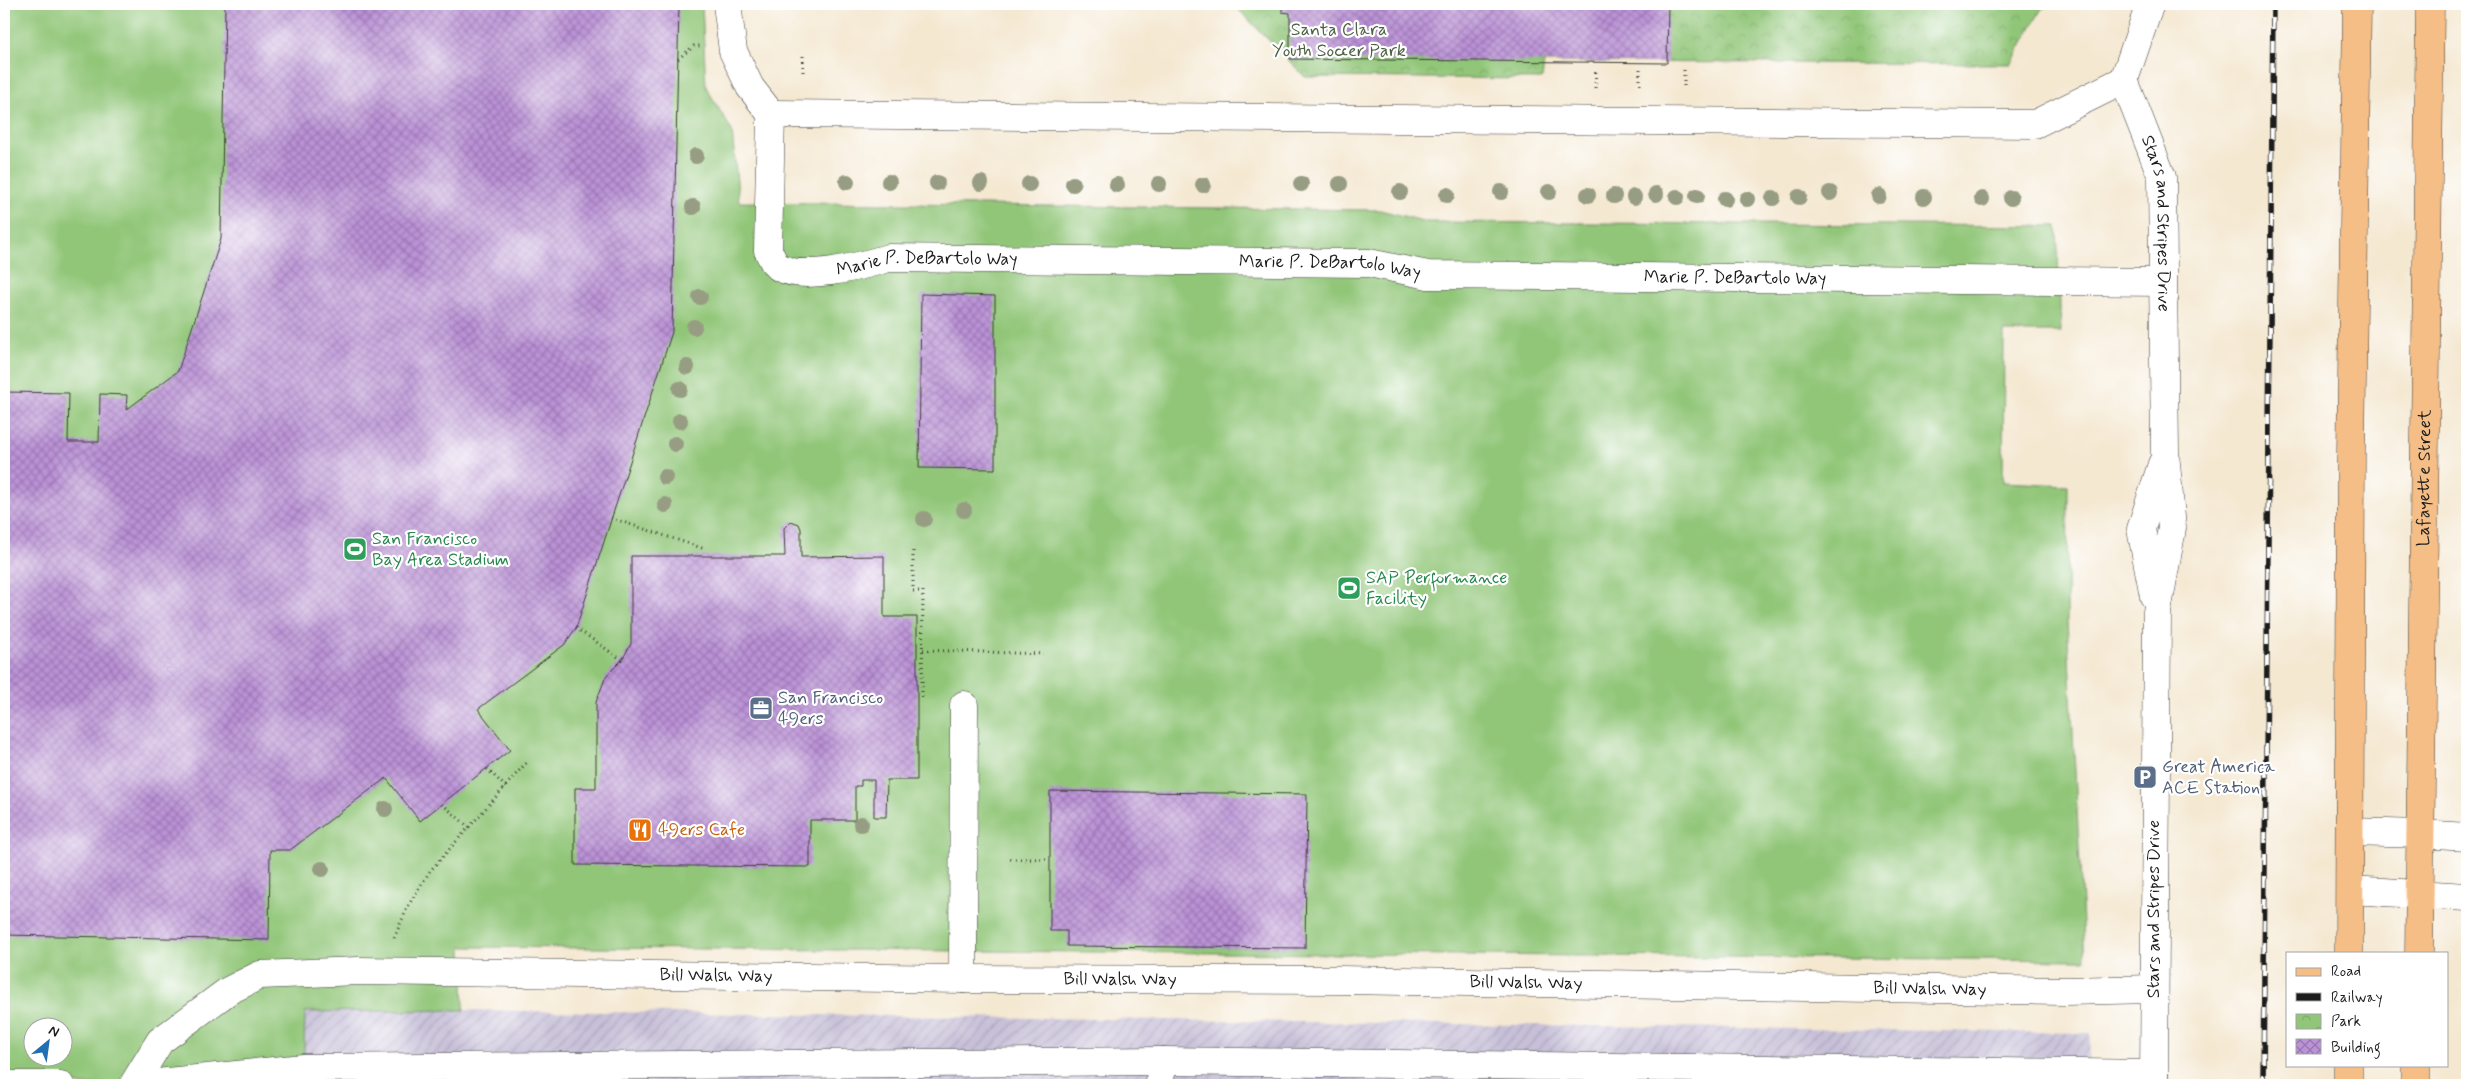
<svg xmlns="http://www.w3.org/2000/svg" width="2471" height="1089" viewBox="0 0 2471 1089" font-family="Mynerve,sans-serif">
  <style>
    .industrial { fill: url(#industrial-furrows) }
    .park { fill: url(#park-crowns); stroke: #56714a }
    .pitch { fill: #91c678; stroke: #56714a; fill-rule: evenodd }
    .building { fill: url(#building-cross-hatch) }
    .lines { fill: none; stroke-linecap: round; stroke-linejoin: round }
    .minor-casing { stroke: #3c3b37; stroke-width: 29 }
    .major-casing { stroke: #3c3b37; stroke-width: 29 }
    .path { stroke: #3c3b37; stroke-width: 3; stroke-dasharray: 1 4; stroke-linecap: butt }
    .minor { stroke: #fff; stroke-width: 28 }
    .major { stroke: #f6be87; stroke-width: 28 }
    .rail-casing { stroke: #1c1c1c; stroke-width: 5.5 }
    .rail { stroke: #fff; stroke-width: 4; stroke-dasharray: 11; stroke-linecap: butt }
    .tree { fill: #979d82 }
    .labels { text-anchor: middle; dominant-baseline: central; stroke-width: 4.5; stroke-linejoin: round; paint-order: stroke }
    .park-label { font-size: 18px; fill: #4b6041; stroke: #fff }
    .street-label { font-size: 18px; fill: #1c1c1c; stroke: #fff }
    .leisure-label { font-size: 18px; fill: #27864d; stroke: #fff; text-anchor: start }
    .service-label { font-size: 18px; fill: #4e5e75; stroke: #fff; text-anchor: start }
    .food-label { font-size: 18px; fill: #c56008; stroke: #fff; text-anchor: start }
  </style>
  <defs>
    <pattern id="industrial-furrows" width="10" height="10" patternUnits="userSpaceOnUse" patternTransform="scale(1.25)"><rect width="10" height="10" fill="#c7c0d8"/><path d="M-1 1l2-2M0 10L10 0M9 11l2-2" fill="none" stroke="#aaa4b9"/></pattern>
    <pattern id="park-crowns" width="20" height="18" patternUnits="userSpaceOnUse" patternTransform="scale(1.25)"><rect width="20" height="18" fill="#91c678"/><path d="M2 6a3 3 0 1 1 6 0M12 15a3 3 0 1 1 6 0" fill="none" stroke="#7caa67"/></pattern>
    <pattern id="building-cross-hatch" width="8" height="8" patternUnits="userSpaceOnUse" patternTransform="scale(1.25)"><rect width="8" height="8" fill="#bb92d7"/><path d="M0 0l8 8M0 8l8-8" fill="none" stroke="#9776ae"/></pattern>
  </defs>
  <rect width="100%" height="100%" fill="#fff"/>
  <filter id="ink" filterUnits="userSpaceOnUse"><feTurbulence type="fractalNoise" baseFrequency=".02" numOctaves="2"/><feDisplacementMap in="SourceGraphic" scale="10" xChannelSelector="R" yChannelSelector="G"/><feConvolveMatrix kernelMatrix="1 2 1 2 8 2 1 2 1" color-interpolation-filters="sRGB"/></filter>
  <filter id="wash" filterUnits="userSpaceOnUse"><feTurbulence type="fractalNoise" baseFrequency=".0096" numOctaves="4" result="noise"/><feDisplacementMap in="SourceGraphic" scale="20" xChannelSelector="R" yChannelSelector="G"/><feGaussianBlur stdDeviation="1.12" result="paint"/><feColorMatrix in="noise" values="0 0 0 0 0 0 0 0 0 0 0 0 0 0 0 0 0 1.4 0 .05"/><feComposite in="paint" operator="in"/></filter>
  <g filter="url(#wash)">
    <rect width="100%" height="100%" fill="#f4e8d1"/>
    <path class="industrial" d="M464 1010 2090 1033 2089 1085H303L305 1012Z"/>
    <path class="park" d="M1233 4H2048L2041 10 2011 64 1544 62 1542 79 1305 77Z"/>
    <path class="pitch" d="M4 4H702L706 87 732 131 739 202 1380 210 1427 222 2057 226 2061 332H2004L2003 482 2068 485 2067 620 2085 960 462 947 464 1010 305 1012 303 1085H4ZM32 1026H62V1056H32Z"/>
    <g id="blocks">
      <g class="building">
        <path d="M225 4H679L672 332 576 628 564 645 478 709 510 750 420 821 386 778 290 850H270L269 940 4 935V392L69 393 68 442H99L100 394 127 395 126 410 178 371 221 239Z"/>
        <path d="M1282 4H1668L1667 63 1290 59V13L1282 12Z"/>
        <path d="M921 294 995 296V469L919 468Z"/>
        <path d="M791 521 799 524 801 529V557L884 556V617H917V780H887L886 817H874V780H861V786H855V820H810V867L575 865V788H596V702L606 676 622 660 631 644V556H785L784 528Z"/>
        <path d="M1050 791 1307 794 1305 948 1067 946V931H1050Z"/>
      </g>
    </g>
  </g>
  <g filter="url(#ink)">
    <use href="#blocks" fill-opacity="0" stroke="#3c3b37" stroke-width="1"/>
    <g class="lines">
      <g class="minor-casing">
        <g id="minor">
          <path id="s1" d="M727 4 733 51 750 87 771 114 768 251C771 255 773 262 776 265 798 283 862 266 888 258L1369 263 1428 275 2162 282"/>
          <path id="s2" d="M2150 4 2124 80 2162 177 2165 453 2172 528 2157 612 2154 1085"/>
          <path d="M771 114 2035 124 2124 80"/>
          <path d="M2154 596 2141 529 2162 464"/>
          <path d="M2351 832 2421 834 2467 837"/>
          <path d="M2350 890 2467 897"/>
          <path d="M963 979 964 705"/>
          <path d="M4 1085H60"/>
          <path id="s3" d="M133 1085 160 1041 228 991 260 975 358 971 963 979 1340 980 2065 991 2154 989"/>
          <path d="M138 1085 303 1068 1163 1061 2154 1074"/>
          <path d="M1159 1085 1163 1061"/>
        </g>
      </g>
      <g class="major-casing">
        <g id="major">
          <path d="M2349 953 2351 453 2357 4"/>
          <path id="s4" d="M2419 953 2430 4"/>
          <path d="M2348 1085V1065"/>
          <path d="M2416 1085V1065"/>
        </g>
      </g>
      <g class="path">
        <path d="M678 59 694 46H700"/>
        <path d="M1640 69V88"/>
        <path d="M1684 70V89"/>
        <path d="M803 72V55"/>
        <path d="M1595 88 1596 69"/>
        <path d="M611 518 705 549"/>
        <path d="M913 551V591H923L922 698"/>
        <path d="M576 628 622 660"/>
        <path d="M923 650 1043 654"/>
        <path d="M487 769 506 787"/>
        <path d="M442 804 470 828"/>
        <path d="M1010 859H1050"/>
        <path d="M394 938 408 906 430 871 527 762"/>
      </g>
      <use href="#minor" class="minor"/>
      <use href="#major" class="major"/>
      <g class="rail-casing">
        <path id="rail" d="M2263 1085 2273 4"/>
      </g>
      <use href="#rail" class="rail"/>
    </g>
    <g class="tree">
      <circle cx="696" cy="156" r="8"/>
      <circle cx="847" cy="182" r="8"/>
      <circle cx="889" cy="182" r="8"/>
      <circle cx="937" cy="183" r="8"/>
      <circle cx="981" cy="183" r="8"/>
      <circle cx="1029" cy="184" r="8"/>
      <circle cx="1073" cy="184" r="8"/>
      <circle cx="1159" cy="184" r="8"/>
      <circle cx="1301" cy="184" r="8"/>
      <circle cx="1340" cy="184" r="8"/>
      <circle cx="1117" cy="185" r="8"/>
      <circle cx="1203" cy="185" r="8"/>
      <circle cx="1400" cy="192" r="8"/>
      <circle cx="1501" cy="192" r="8"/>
      <circle cx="1549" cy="192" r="8"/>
      <circle cx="1830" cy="193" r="8"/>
      <circle cx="1656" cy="194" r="8"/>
      <circle cx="1447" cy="195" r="8"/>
      <circle cx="1588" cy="195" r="8"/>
      <circle cx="1614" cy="196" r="8"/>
      <circle cx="1697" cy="196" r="8"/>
      <circle cx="1879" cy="196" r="8"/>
      <circle cx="1634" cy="197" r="8"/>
      <circle cx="1677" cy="197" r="8"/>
      <circle cx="1799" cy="197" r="8"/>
      <circle cx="1924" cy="197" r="8"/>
      <circle cx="1773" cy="198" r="8"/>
      <circle cx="2011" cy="198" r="8"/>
      <circle cx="1725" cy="199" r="8"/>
      <circle cx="1747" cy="199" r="8"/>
      <circle cx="1982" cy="199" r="8"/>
      <circle cx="693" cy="207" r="8"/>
      <circle cx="700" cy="297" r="8"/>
      <circle cx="694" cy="327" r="8"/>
      <circle cx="687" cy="367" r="8"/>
      <circle cx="680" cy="389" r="8"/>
      <circle cx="680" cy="421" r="8"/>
      <circle cx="675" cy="444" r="8"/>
      <circle cx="665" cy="477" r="8"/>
      <circle cx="665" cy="505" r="8"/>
      <circle cx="964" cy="510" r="8"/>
      <circle cx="924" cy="519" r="8"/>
      <circle cx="385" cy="809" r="8"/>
      <circle cx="861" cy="824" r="8"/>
      <circle cx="322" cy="869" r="8"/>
    </g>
  </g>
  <defs>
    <g id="stadium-square" transform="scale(1.25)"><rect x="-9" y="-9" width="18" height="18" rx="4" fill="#2e9e5b" stroke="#fff"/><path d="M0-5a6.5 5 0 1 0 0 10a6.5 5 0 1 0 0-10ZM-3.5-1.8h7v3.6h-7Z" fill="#fff"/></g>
    <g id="office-square" transform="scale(1.25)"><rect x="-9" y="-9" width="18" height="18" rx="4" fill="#5c6f8a" stroke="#fff"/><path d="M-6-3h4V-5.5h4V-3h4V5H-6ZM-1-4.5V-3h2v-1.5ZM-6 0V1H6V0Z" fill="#fff"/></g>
    <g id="parking-square" transform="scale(1.25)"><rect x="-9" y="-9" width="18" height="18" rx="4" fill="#5c6f8a" stroke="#fff"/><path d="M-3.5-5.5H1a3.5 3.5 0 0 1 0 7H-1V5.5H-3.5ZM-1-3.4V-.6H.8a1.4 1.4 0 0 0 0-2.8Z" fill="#fff"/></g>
    <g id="restaurant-square" transform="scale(1.25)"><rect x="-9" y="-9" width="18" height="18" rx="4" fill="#e8710a" stroke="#fff"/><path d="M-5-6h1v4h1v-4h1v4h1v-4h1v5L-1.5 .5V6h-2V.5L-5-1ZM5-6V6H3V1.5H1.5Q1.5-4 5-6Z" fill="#fff"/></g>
  </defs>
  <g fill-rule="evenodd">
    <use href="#stadium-square" x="355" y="549"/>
    <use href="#stadium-square" x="1349" y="588"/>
    <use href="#office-square" x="761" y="708"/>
    <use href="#parking-square" x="2145" y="777"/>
    <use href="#restaurant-square" x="640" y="830"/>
  </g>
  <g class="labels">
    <g class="park-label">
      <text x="1339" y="30">Santa Clara<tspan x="1339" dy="21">Youth Soccer Park</tspan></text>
    </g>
    <g class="street-label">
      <text stroke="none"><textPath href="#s2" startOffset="230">Stars and Stripes Drive</textPath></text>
      <text stroke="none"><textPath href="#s1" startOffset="428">Marie P. DeBartolo Way</textPath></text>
      <text stroke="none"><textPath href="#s1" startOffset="832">Marie P. DeBartolo Way</textPath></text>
      <text stroke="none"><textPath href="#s1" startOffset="1238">Marie P. DeBartolo Way</textPath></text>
      <text stroke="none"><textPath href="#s4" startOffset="475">Lafayette Street</textPath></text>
      <text transform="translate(2154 909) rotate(-90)">Stars and Stripes Drive</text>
      <text stroke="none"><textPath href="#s3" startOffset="628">Bill Walsh Way</textPath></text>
      <text stroke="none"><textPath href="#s3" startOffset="1032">Bill Walsh Way</textPath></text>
      <text stroke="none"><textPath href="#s3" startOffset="1438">Bill Walsh Way</textPath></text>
      <text stroke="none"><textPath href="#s3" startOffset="1842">Bill Walsh Way</textPath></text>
    </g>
    <g class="leisure-label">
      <text x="372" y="539">San Francisco<tspan x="372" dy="21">Bay Area Stadium</tspan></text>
      <text x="1366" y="578">SAP Performance<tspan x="1366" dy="21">Facility</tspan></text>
    </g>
    <g class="service-label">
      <text x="778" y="698">San Francisco<tspan x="778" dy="21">49ers</tspan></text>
      <text x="2162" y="767">Great America<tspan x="2162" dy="21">ACE Station</tspan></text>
    </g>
    <g class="food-label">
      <text x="658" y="830">49ers Cafe</text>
    </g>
  </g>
  <rect width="2471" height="1089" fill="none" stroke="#fff" stroke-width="20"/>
  <rect x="2286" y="952" width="162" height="115" fill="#ffffff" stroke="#a4a4a4"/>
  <rect x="2296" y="968" width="25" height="8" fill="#f6be87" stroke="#a4a4a4"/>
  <text x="2331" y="976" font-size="15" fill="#1c1c1c">Road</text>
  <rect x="2296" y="993" width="25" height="8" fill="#1c1c1c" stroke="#a4a4a4"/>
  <text x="2331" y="1002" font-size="15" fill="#1c1c1c">Railway</text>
  <rect x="2296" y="1014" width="25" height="15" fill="url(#park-crowns)" stroke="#a4a4a4"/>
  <text x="2331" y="1026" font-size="15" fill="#1c1c1c">Park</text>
  <rect x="2296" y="1039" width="25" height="15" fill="url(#building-cross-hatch)" stroke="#a4a4a4"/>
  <text x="2331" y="1052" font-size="15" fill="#1c1c1c">Building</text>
  <g transform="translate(48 1042) rotate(29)"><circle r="24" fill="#ffffff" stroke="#a4a4a4"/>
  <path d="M0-4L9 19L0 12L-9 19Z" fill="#1f6fb2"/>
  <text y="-8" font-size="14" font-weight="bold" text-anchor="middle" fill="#1c1c1c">N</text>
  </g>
</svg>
